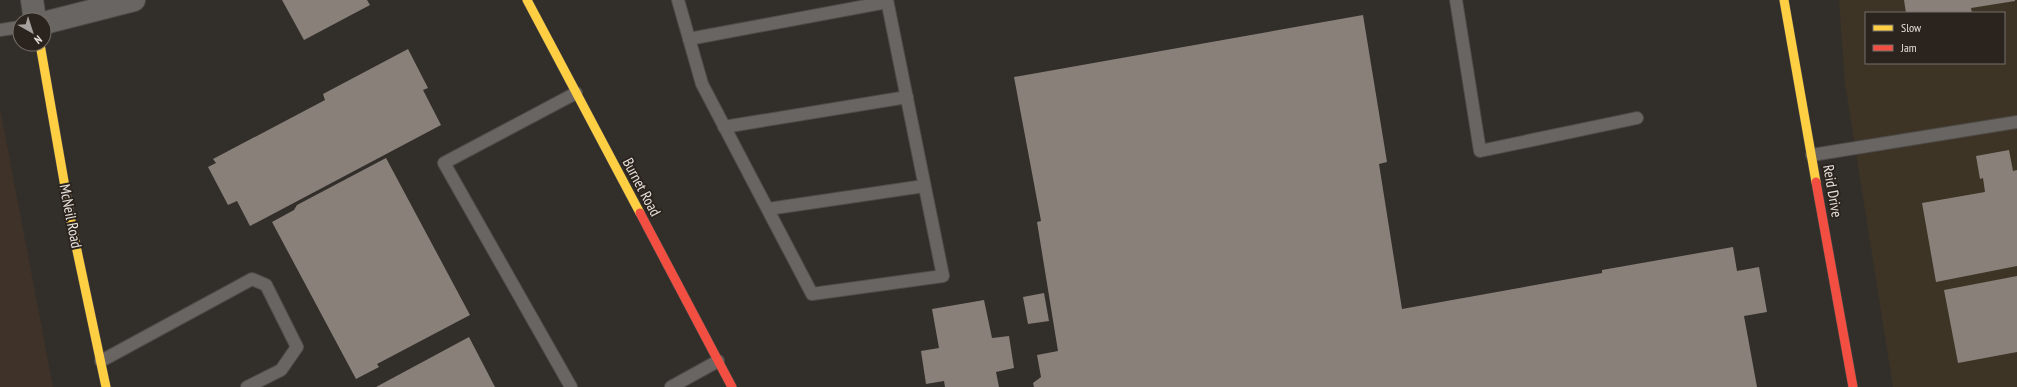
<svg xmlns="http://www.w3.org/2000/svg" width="2017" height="387" viewBox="0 0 2017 387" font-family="'PT Sans Narrow',sans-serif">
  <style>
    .commercial { fill: #3d3426; fill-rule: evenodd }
    .built { fill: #3f3229 }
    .building { fill: #898079 }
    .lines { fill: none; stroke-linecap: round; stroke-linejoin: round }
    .lane-casing { stroke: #4e4b48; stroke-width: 14 }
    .street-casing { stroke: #4e4b48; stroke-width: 24 }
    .slow-casing { stroke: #4e4b48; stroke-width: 10 }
    .jam-casing { stroke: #4e4b48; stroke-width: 10 }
    .lane { stroke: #686562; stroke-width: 12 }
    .street { stroke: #686562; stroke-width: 22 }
    .slow { stroke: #ffcf43; stroke-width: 9 }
    .jam { stroke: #f24e42; stroke-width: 9 }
    .labels { text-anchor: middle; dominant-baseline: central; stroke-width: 4; stroke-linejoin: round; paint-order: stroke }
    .street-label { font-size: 15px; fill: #e5dfdc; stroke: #2b241e }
  </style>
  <rect width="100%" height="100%" fill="#322e2a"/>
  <path class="commercial" d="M1839 0H2017V387H1893L1845 83ZM1866 13H2004V63H1866Z"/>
  <path class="built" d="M0 108 53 387H0Z"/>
  <g class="building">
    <path d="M282 0H367L370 5 304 40Z"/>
    <path d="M1904 0H2015V1L1971 8 1972 13H1906Z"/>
    <path d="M1363 15 1387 162 1379 164 1402 309 1602 273V270L1733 247 1737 271 1759 267 1767 312 1744 316 1757 387H1034L1033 383 1041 377 1037 355 1058 351 1037 222 1041 221 1014 77Z"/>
    <path d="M408 49 428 88 423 90 441 125 250 226 237 201 228 205 208 167 216 163 213 159 325 100 323 94Z"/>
    <path d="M2009 150 2013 171 2017 170V266L1936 282 1922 203 1985 192 1983 178 1980 179 1976 156Z"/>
    <path d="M386 158 470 315 377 364 379 367 356 379 272 222 294 210 297 205Z"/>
    <path d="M2017 276V352L1958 363 1944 290Z"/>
    <path d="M1044 293 1049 321 1028 324 1023 297Z"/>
    <path d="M984 300 992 338 1009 336 1014 368 996 372 999 387H945L944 381 926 384 921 351 939 348 932 309Z"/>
    <path d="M469 337 495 387H376Z"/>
  </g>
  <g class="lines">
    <g class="lane-casing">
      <g id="lane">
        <path d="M678 0 702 84 812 294 943 276 887 0"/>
        <path d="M1456 0 1480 151 1637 118"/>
        <path d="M0 30 20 27"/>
        <path d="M689 39 887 2"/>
        <path d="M724 127 907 97"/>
        <path d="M1812 155 2017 122"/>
        <path d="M768 209 924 186"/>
        <path d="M101 361 252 279 266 285 297 347 281 370 247 387"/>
        <path d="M571 387 444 163 576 93"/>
        <path d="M671 387 718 361"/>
      </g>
    </g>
    <g class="street-casing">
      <g id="street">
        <path d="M32 0 35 20"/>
        <path d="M44 23 134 0"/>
      </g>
    </g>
    <g class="slow-casing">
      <g id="slow">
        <path d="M527 0 640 213"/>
        <path d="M1784 0 1816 182"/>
        <path d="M40 44 72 227 106 387"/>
      </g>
    </g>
    <g class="jam-casing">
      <g id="jam">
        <path d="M1816 182 1853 387"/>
        <path d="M640 213 732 387"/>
      </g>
    </g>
    <use href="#lane" class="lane"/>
    <use href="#street" class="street"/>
    <use href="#slow" class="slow"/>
    <use href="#jam" class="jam"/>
  </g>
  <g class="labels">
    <g class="street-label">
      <text transform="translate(642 187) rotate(62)">Burnet Road</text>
      <text transform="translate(1833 191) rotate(80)">Reid Drive</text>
      <text transform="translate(71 216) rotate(79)">McNeil Road</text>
    </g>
  </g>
  <rect x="1865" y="12" width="140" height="52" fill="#2b241e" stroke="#756f6a"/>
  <rect x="1873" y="25" width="20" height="6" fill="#ffcf43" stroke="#756f6a"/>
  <text x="1901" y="32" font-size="12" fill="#e5dfdc">Slow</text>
  <rect x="1873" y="45" width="20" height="6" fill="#f24e42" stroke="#756f6a"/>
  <text x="1901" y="52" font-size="12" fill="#e5dfdc">Jam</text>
  <g transform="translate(32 32) rotate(141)"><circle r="19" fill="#2b241e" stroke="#756f6a"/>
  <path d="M0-3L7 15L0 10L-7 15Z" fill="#a6a19e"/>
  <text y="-6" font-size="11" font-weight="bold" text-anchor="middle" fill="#e5dfdc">N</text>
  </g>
</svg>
